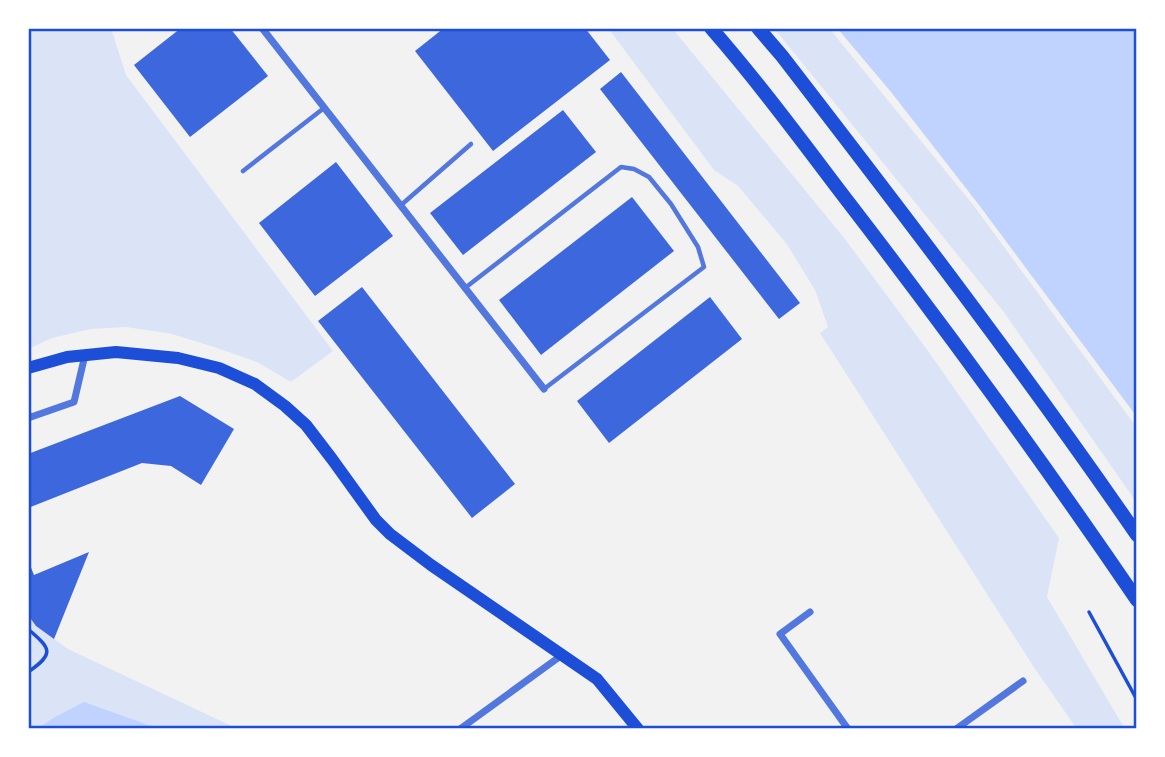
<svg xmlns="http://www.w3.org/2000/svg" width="1165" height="757" viewBox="0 0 1165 757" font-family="Merriweather,serif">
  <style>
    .green { fill: #dbe4f7 }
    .water { fill: #bfd3fe }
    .building { fill: #3d67dc }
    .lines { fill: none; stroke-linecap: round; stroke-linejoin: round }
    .path { stroke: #1d4ed8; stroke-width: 3.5 }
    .service { stroke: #5277de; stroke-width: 4.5 }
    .minor { stroke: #5277de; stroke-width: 7 }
    .secondary { stroke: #1d4ed8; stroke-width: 12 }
    .trunk { stroke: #1d4ed8; stroke-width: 14 }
    .neatline { fill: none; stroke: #1d4ed8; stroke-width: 2.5 }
  </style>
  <rect width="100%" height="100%" fill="#f2f2f2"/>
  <g class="green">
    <path d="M28 28H111L126 75 333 351 291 382 257 362 214 347 172 334 126 327 91 329 52 338 28 349Z"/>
    <path d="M608 28H672L845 239 928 351 1059 538 1047 597 1125 729H1077L1035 669 820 333 828 327 815 290 786 243 738 186 714 170Z"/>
    <path d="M774 28H829L974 206 1137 428V503L1003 311Z"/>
    <path d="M28 615 36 626 68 649 238 729H28Z"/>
  </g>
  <g class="water">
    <path d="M837 28H1137V417L979 205 891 92Z"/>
    <path d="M84 702 151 726 166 729H37L55 717Z"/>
  </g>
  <g class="building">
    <path d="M181 28H230L268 76 190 137 134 65Z"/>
    <path d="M444 28H585L610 60 493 151 415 51Z"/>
    <path d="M621 72 800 303 779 319 600 89Z"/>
    <path d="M563 110 596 152 463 255 430 213Z"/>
    <path d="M336 162 393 236 315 296 259 223Z"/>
    <path d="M632 197 674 251 541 355 499 300Z"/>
    <path d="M362 287 515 484 472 518 318 321Z"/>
    <path d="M710 297 742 339 609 443 577 401Z"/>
    <path d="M180 396 234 429 201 485 171 466 142 463 28 508V454Z"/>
    <path d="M89 552 54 639 36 626 28 615V560L34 575Z"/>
  </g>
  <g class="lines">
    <g class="path">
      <path d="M1089 612 1137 700"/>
      <path d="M28 629C50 648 56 653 28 672"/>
    </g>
    <g class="service">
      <path d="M243 171 324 108"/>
      <path d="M400 206 471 144"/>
      <path d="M465 288 621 167 634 169 649 177 671 204 698 247 704 267 544 389"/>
    </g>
    <g class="minor">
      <path d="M262 28 544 389"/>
      <path d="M28 415 31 417 74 402 85 355"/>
      <path d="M810 612 780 634 848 729"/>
      <path d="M460 729 562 655"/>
      <path d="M956 729 1023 681"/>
    </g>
    <path class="secondary" d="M28 368 67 357 116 352 178 358 219 368 255 384 285 406 306 425 332 459 376 520 390 534 431 565 597 679 638 729"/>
    <g class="trunk">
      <path d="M711 28C760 84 804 144 849 203 949 333 1045 465 1137 600"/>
      <path d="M758 28 782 56C903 213 1024 371 1137 535"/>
    </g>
  </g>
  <rect width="1165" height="757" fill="none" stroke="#ffffff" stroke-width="60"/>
  <rect x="30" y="30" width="1105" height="697" class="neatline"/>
</svg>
